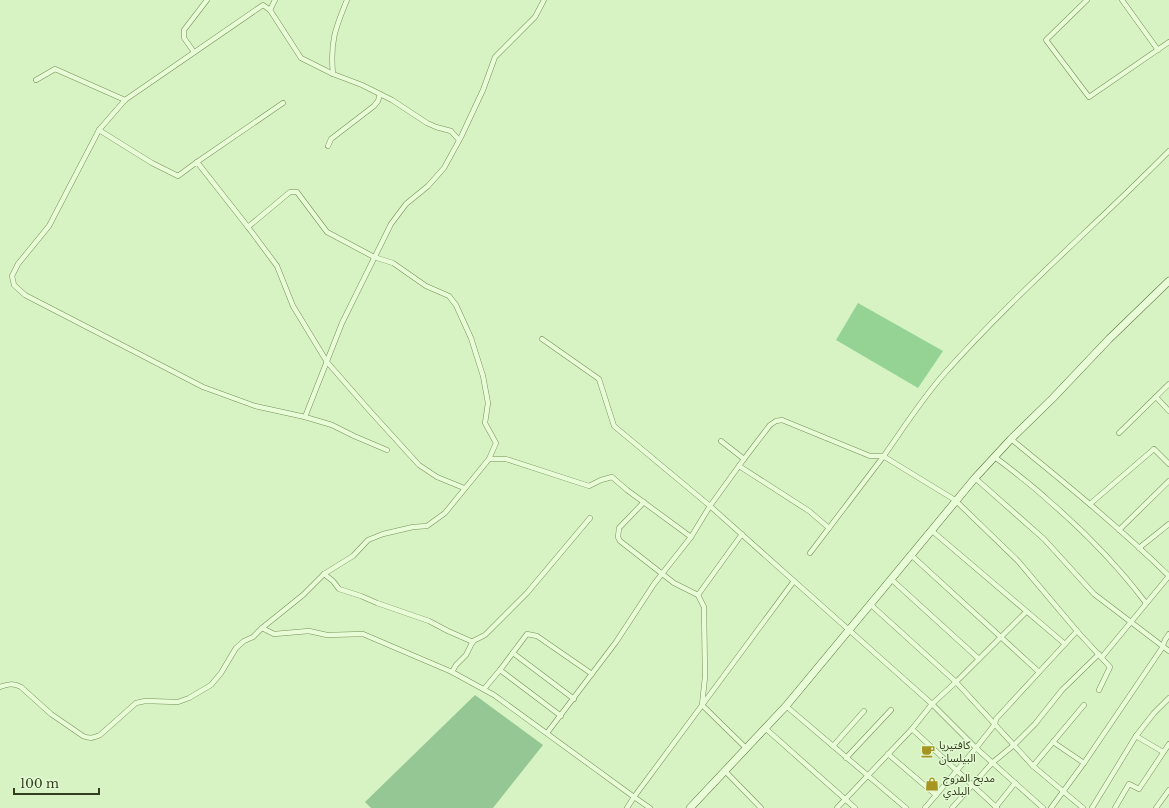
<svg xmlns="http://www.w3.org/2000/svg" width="1169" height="808" viewBox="0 0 1169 808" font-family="'Libre Baskerville','Noto Sans Arabic',serif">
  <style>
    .green { fill: #95d395 }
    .cemetery { fill: #95c795 }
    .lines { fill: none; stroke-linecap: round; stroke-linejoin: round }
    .street-casing { stroke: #789057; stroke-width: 5.5 }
    .secondary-casing { stroke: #5c713a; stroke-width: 8 }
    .street { stroke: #e7fcd7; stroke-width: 4.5 }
    .secondary { stroke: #e7fcd7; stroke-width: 7 }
    .labels { text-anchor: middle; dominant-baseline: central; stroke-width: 3; stroke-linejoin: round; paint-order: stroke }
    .poi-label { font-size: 11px; fill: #323e1d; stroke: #e3f9d3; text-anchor: start }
  </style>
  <rect width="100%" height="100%" fill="#d7f3c3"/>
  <path class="green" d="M858 303 943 351 918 388 836 340Z"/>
  <path class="cemetery" d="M475 695 543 745 493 808H371L365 802Z"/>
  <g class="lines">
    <g class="street-casing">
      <g id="street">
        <path d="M275 0 270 10 263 5 125 100 99 130 49 226 18 264 12 276 14 285 25 295 203 387 255 406 305 417 332 425 354 436 387 450"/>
        <path d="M1087 0 1046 40 1089 97 1169 42"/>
        <path d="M1122 0 1158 50"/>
        <path d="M270 10 301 58 333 74 362 85 392 100 427 123 436 127 451 131 459 140"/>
        <path d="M194 52 184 38V30L207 0"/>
        <path d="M333 74C330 42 335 29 347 0"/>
        <path d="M36 80 55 69 125 100"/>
        <path d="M328 146 331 139 374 106 378 101 380 94"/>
        <path d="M197 162 283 103"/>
        <path d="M248 227 277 266 293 306 327 362 369 410 419 465 437 477 464 488"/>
        <path d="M542 339 599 379 614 426 710 506 794 581 634 797 650 808"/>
        <path d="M1156 397 1169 411"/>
        <path d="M305 417 342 323 391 224 406 204 428 186 444 168 461 137 483 90 495 57 535 17 544 0"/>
        <path d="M1119 433 1169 384"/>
        <path d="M1011 439C1065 483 1119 527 1169 576"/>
        <path d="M721 441 744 459"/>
        <path d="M995 457C1013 471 1032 485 1049 501 1085 532 1118 566 1146 603"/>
        <path d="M489 459H506L589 486 601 480 612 477 627 490 691 537"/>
        <path d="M739 466 809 511 829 528"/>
        <path d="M975 478 1044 539 1094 594 1169 651"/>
        <path d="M644 502 619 528 618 537 620 541 674 583 698 595 742 534"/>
        <path d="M1090 504 1154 449 1169 464"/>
        <path d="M931 530 1065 644"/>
        <path d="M1119 530 1169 481"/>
        <path d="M1139 548 1169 524"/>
        <path d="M810 553C834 521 859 489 883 457 903 429 921 400 944 374 1014 295 1095 226 1169 151"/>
        <path d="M911 555 1039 672"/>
        <path d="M324 574 333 581 339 589 361 596 377 603 429 621 448 631 473 642"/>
        <path d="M891 579 979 659"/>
        <path d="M794 581 932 704 976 748 1043 808"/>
        <path d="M698 595 704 607 705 677 702 705 746 748"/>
        <path d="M870 604 956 682 1033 766 1083 808"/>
        <path d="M262 628 274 634 309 631 327 635 363 634 452 672 494 695 634 797 627 808"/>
        <path d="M513 653 574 699"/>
        <path d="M1102 657 1169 576"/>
        <path d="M500 670 561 716"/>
        <path d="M452 672 456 665 466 655 473 641 485 635 527 593 590 518"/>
        <path d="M0 687C8 684 13 683 21 687L51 714 83 736C90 739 93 738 100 735L136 703 145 701 178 702 189 698 211 685 221 673 236 648 244 641 253 637 262 628 303 595 324 574 353 556 368 540 383 534 413 527 427 526 445 513 489 459 496 443 485 423 488 403 483 376 471 338 456 305 449 296 426 286 393 263 374 257 327 232 297 192H290L248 227 197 162 178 176 152 163 99 130"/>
        <path d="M484 689 500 670 527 634 537 636 592 674"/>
        <path d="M786 706 906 808"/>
        <path d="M765 728 855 808"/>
        <path d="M912 729 997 808"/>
        <path d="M547 733 616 642 654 584 691 537 710 506 744 459 770 425 776 421 782 420 870 456H883L955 500 1018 561 1077 631 1110 667 1099 690"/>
        <path d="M1136 736 1163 752"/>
        <path d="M1053 742 1084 763"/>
        <path d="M833 746 864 711"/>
        <path d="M888 754 936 795"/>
        <path d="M846 758 891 710"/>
        <path d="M1033 766 1084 705"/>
        <path d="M725 771 761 808"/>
        <path d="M837 808 912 729 932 704 956 682 1026 612"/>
        <path d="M925 808 976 748 995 724 996 719 1077 631"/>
        <path d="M952 808 992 763 1014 745 1035 724 1062 690 1099 654"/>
        <path d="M995 808 1015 783"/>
        <path d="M1051 808 1084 763 1162 648 1165 640 1169 634"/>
        <path d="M1092 808 1136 736 1154 713 1169 698"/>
        <path d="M1115 808 1129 784 1139 789 1169 744"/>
        <path d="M1156 808 1169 790"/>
      </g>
    </g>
    <g class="secondary-casing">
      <path id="secondary" d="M690 808 786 706 975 478 1011 439 1053 398 1109 339 1169 281"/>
    </g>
    <use href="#street" class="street"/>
    <use href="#secondary" class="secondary"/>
  </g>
  <defs>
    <g id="cafe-bare" transform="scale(1.08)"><path d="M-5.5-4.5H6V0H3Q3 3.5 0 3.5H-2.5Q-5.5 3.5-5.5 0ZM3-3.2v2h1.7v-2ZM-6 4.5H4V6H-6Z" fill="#a69520" stroke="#e3f9d3" stroke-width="2.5" paint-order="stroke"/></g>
    <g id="shop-bare" transform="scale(1.08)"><path d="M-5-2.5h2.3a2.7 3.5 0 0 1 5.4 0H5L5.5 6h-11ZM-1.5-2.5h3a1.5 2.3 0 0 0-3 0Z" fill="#a69520" stroke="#e3f9d3" stroke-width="2.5" paint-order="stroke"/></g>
  </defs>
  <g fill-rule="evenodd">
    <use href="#cafe-bare" x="928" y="751"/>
    <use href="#shop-bare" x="932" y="784"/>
  </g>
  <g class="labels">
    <g class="poi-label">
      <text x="939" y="745">كافتيريا<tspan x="939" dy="13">البيلسان</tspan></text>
      <text x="943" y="778">مدبح الفروج<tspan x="943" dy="13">البلدي</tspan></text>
    </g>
  </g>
  <path d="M14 788v6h85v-6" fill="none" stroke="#323e1d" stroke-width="2"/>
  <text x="20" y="788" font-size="12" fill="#323e1d" stroke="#e3f9d3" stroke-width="3" paint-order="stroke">100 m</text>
</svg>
